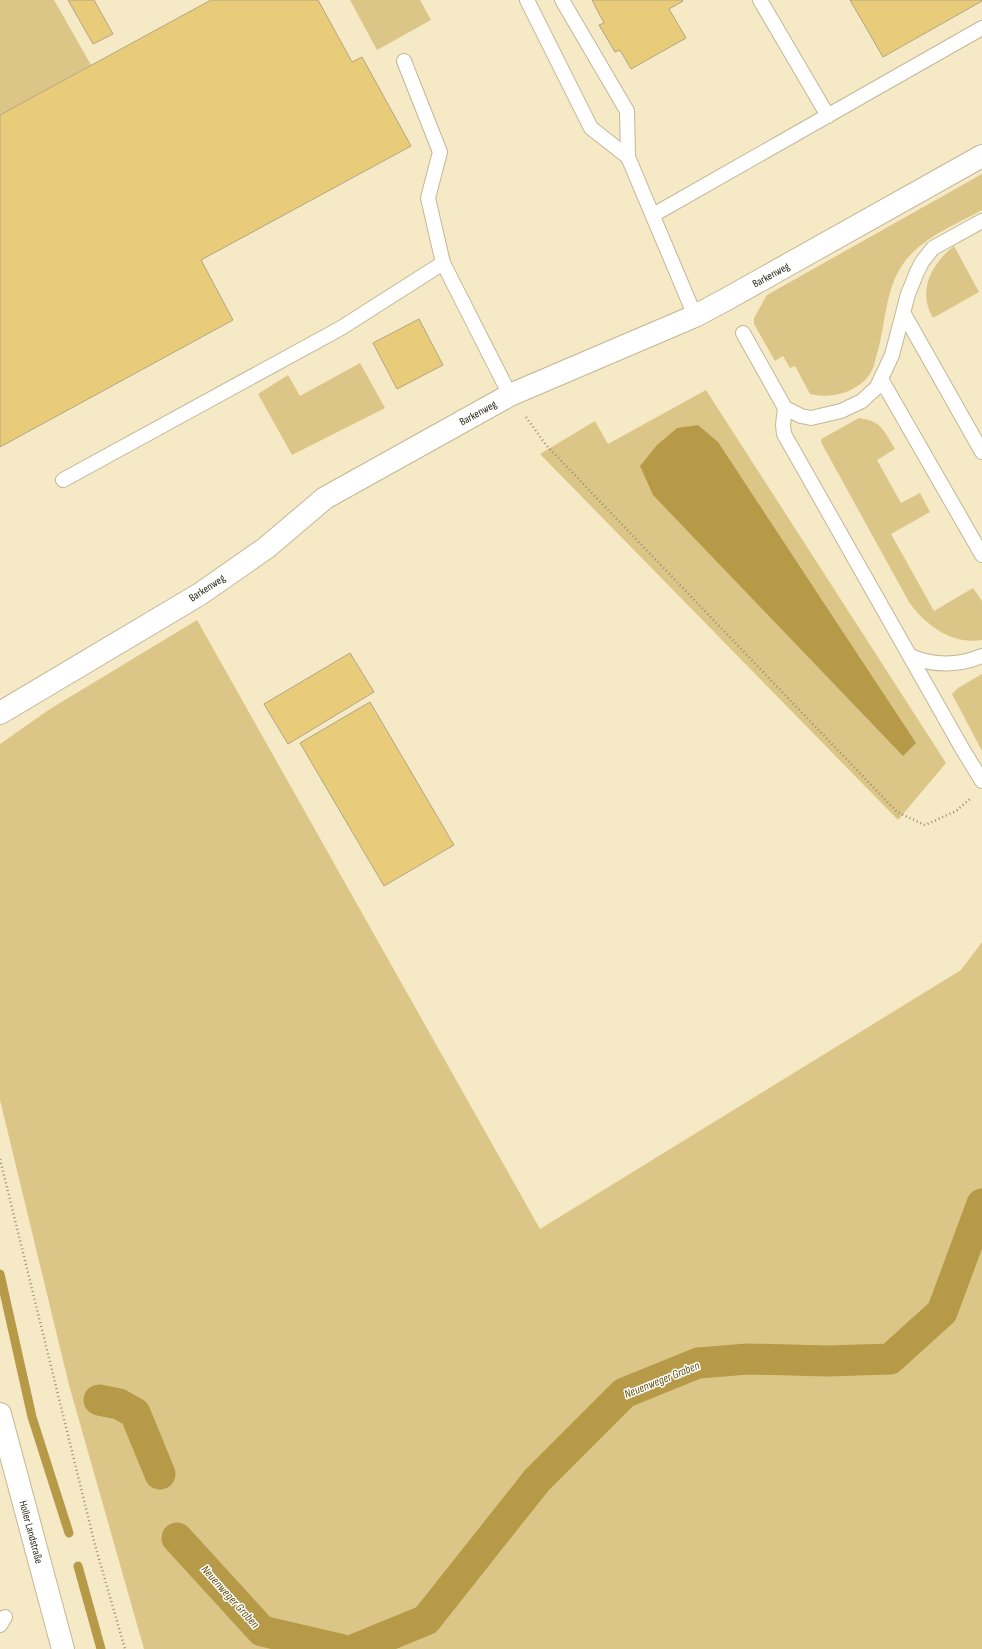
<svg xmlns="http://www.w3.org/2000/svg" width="982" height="1649" viewBox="0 0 982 1649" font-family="'Sofia Sans Condensed',sans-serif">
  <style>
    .green { fill: #dcc687 }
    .water { fill: #b69a47 }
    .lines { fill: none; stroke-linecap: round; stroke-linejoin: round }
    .stream { stroke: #b69a47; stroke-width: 9 }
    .canal { stroke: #b69a47; stroke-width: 31 }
    .building { fill: #e9cc79; stroke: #b1a584 }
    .lane-casing { stroke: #c3b796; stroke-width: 16 }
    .street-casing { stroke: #c3b796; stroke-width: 24 }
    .secondary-casing { stroke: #c3b796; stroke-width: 24 }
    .path { stroke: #978f76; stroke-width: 2.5; stroke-dasharray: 1 3; stroke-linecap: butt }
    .lane { stroke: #fff; stroke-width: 14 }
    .street { stroke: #fff; stroke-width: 22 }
    .secondary { stroke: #fff; stroke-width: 22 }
    .labels { text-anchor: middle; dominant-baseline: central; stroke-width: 3; stroke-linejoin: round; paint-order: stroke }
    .street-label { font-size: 11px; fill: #2c281a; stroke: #fff }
    .water-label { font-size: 12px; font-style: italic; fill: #64500f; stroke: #fff }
  </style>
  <rect width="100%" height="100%" fill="#f5e9c6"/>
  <g class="green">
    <path d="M0 0H54L91 65 0 115Z"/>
    <path d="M350 0H420L431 20 377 50Z"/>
    <path d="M982 174V210C955 225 921 238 903 264 884 291 886 327 876 357 875 363 873 369 870 374 865 382 854 389 846 392 834 396 823 397 810 394L795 366 790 368 783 356 775 361 754 324V318L767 295Z"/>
    <path d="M954 246 979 292 933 318C917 292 931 264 954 246Z"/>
    <path d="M360 363 385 408 292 455 258 394 288 375 300 396Z"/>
    <path d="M706 390 946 763 898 820 540 454 595 421 608 444Z"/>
    <path d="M859 418C882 421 883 430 895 449L877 460 901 503 920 493 930 512 891 534 934 611 973 588 982 601V640C952 645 925 625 909 602L822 444 821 440 823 438Z"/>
    <path d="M197 620 540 1229 961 970 982 942V1649H144L69 1385 0 1100V744L50 709Z"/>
    <path d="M982 674V751L952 694 958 688Z"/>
  </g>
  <path class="water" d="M698 425 718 442 916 743 903 756 653 495 640 466 657 445 677 428Z"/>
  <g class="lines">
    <g class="stream">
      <path d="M0 1274 32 1417 69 1533"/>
      <path d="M78 1566 101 1649"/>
    </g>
    <g class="canal">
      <path d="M99 1400 119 1404 135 1413 160 1474"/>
      <path d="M177 1538 262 1631 340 1649"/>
      <path d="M355 1649 426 1620 537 1480 624 1393 698 1363 748 1359 827 1361 890 1359 942 1312 982 1204"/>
    </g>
  </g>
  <g class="building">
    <path d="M68 0H94L113 34 93 44Z"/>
    <path d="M211 0H318L352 62 362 57 411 146 201 260 233 320 0 447V115Z"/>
    <path d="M592 0H682L683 1 669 9 686 38 631 69 620 50 615 52 599 25 604 23Z"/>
    <path d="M850 0H982V1L883 57Z"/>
    <path d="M419 319 443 365 397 389 373 343Z"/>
    <path d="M350 653 374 692 288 744 264 704Z"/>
    <path d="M370 702 454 845 384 886 300 743Z"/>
  </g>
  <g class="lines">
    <g class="lane-casing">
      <g id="lane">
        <path d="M527 0 591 128 628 157"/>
        <path d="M562 0 627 111 628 157 695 316"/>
        <path d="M760 0 828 116"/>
        <path d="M404 61 440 152 428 198 443 263"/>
        <path d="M653 215 982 28"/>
        <path d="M904 314 982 452"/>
        <path d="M743 333 785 408 801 416 811 418 841 411 862 401 877 387 892 355 908 294 917 272 922 262 933 248 982 221"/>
        <path d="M881 379 982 555"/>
        <path d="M785 408 783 425 784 434 963 750 982 781"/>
        <path d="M63 480 341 328 443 263 510 395"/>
        <path d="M910 656C934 666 958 666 982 656"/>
        <path d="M0 1625 5 1617"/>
      </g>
    </g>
    <g class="street-casing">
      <path id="street" d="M0 713 200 594 266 548 325 498 510 395 695 316 725 300 982 156"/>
    </g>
    <g class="secondary-casing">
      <path id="secondary" d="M0 1414 63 1649"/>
    </g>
    <g class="path">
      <path d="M526 417 546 445 897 812 925 825 956 811 970 799"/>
      <path d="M0 1159 95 1545 125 1649"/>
    </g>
    <use href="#lane" class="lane"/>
    <use href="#street" class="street"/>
    <use href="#secondary" class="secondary"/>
  </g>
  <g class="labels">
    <g class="street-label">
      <text transform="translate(771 275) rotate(-29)">Barkenweg</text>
      <text transform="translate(478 413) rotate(-29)">Barkenweg</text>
      <text transform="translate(207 588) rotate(-33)">Barkenweg</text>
      <text transform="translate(31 1532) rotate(75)">Holler Landstraße</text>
    </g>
    <g class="water-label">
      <text transform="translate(662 1380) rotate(-22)">Neuenweger Graben</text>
      <text transform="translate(230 1597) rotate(48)">Neuenweger Graben</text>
    </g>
  </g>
</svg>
